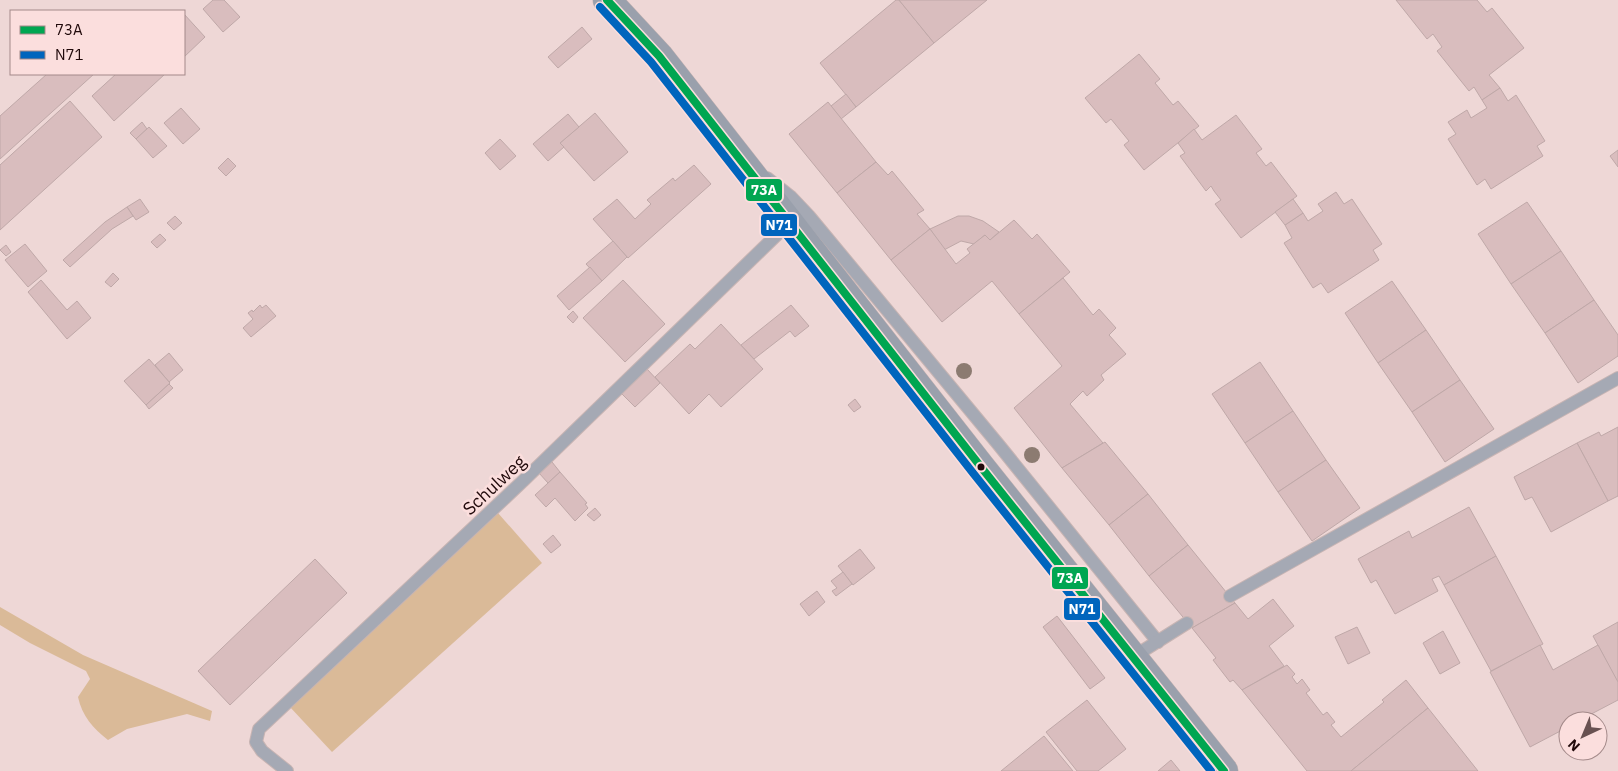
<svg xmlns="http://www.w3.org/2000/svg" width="1618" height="771" viewBox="0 0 1618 771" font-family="'IBM Plex Sans',sans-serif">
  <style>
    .green { fill: #daba98 }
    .building { fill: #d9bdbe; stroke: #bfa8a8 }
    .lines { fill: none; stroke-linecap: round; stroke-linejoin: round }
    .lane-casing { stroke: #c7b4b3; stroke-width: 14 }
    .secondary-casing { stroke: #c7b4b3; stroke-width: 29 }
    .lane { stroke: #a5a9b4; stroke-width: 12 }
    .secondary { stroke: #9aa0ac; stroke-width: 28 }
    .bus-1-casing { stroke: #fbdedd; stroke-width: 11 }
    .bus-2-casing { stroke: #fbdedd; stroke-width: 11 }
    .bus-1 { stroke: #00a651; stroke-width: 8 }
    .bus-2 { stroke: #0065bd; stroke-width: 8 }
    .tree { fill: #8c7b71 }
    .bus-dot { fill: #20090a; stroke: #fbdedd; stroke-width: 2 }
    .labels { text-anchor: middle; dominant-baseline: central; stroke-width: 5; stroke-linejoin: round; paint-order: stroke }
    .street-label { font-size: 18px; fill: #20090a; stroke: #fbdedd }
    .line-badge { stroke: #fbdedd; stroke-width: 2 }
    .badge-label { font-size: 14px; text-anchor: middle; font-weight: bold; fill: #fff }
  </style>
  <rect width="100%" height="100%" fill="#eed7d6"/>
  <g class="green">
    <path d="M498 513 542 563 332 752 289 706Z"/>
    <path d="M0 607 83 655 212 711 210 721 187 714 127 729 108 740C93 728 82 716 78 697L90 679 86 671 30 643 0 625Z"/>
  </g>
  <g class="building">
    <path d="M213 0H224L240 17 223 32 203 9Z"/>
    <path d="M896 0H899L934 43 856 107 820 63Z"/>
    <path d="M899 0H987L934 43Z"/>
    <path d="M1396 0H1477L1487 12 1492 8 1524 48 1489 75 1500 88 1482 100 1474 87 1469 91 1437 51 1442 47 1433 34 1427 39Z"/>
    <path d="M184 14 205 37 184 57Z"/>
    <path d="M582 27 592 39 558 68 548 57Z"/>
    <path d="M1139 54 1160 79 1155 83 1173 105 1178 101 1199 126 1144 170 1124 145 1129 141 1111 119 1106 123 1085 98Z"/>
    <path d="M47 74H94L0 159V116Z"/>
    <path d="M116 74H165L114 121 92 96Z"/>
    <path d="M1500 88 1508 101 1516 95 1545 141 1537 146 1543 156 1491 189 1485 179 1477 185 1448 139 1456 134 1448 122 1467 110 1471 118 1487 108 1482 100Z"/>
    <path d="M846 94 856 107 841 119 831 106Z"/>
    <path d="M70 101 102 137 0 230V165Z"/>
    <path d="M828 102 876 162 837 193 789 134Z"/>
    <path d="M181 108 200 129 183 144 164 123Z"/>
    <path d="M595 113 628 152 594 181 560 143Z"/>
    <path d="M568 114 579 127 560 143 564 147 548 161 533 144Z"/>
    <path d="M1236 115 1262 149 1256 153 1266 166 1271 162 1297 196 1241 238 1215 204 1221 200 1214 191 1211 186 1206 191 1180 156 1185 153 1178 143 1194 129 1202 140Z"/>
    <path d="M142 122 147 129 136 139 130 133Z"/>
    <path d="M149 127 167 146 153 158 136 139Z"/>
    <path d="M500 139 516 156 500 170 485 153Z"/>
    <path d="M1618 150V167L1610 156Z"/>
    <path d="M228 158 236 166 226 176 218 168Z"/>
    <path d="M876 162 888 175 892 171 924 210 917 214 930 229 891 260 837 193Z"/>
    <path d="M694 165 711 184 628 258 593 219 617 199 635 219 651 204 647 200 673 178 675 181Z"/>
    <path d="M1336 192 1344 204 1352 199 1382 244 1373 250 1379 260 1328 293 1321 283 1313 288 1284 243 1292 238 1285 225 1303 213 1308 221 1323 211 1318 204Z"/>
    <path d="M140 199 149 212 136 220 127 207Z"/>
    <path d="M1293 199 1303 213 1285 225 1275 212Z"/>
    <path d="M1527 202 1561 251 1511 284 1478 234Z"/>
    <path d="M127 207 133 216 112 229 70 267 63 260 105 222Z"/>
    <path d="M175 216 182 223 174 230 167 223Z"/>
    <path d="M958 216H969L983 221 999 232 990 240 985 235 974 244 961 241 944 250 930 229Z"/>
    <path d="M1014 220 1032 239 1037 234 1070 272 1019 314 992 281 942 322 891 260 930 229 956 264 970 253 967 249 985 235 990 240Z"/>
    <path d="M160 234 166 240 157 248 151 242Z"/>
    <path d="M613 241 627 257 602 281 586 264Z"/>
    <path d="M25 244 47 271 28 287 5 260Z"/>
    <path d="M6 245 11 252 6 256 0 250Z"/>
    <path d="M1561 251 1594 300 1545 333 1511 284Z"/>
    <path d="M590 267 602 281 569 310 557 296Z"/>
    <path d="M113 273 119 279 111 287 105 282Z"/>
    <path d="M1063 278 1093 315 1099 309 1116 328 1109 335 1126 354 1101 375 1104 380 1087 396 1083 391 1070 404 1103 443 1062 468 1014 408 1062 366 1019 314Z"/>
    <path d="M41 280 67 310 77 301 91 318 67 339 28 292Z"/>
    <path d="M623 280 665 324 625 362 583 318Z"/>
    <path d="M1392 281 1426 330 1378 363 1345 313Z"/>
    <path d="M1594 300 1618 335V356L1578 383 1545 333Z"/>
    <path d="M260 305 262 308 266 305 276 316 251 337 243 328 253 319 248 313 252 310 253 312Z"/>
    <path d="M791 305 809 326 795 337 790 331 754 359 741 345Z"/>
    <path d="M573 311 578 317 573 323 567 317Z"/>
    <path d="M721 324 763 369 721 407 709 394 689 414 655 377 690 344 695 349Z"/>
    <path d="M1426 330 1460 380 1412 412 1378 363Z"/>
    <path d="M169 353 183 370 169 382 155 365Z"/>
    <path d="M149 359 170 383 146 405 124 381Z"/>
    <path d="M1260 362 1293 411 1245 443 1212 394Z"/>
    <path d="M647 369 660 383 635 407 621 393Z"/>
    <path d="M1460 380 1494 429 1445 462 1412 412Z"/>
    <path d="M169 384 173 388 149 409 146 405Z"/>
    <path d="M855 399 861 407 854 412 848 405Z"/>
    <path d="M1293 411 1326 460 1278 492 1245 443Z"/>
    <path d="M1618 427V496L1608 501 1577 443 1599 432 1601 436Z"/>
    <path d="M1105 442 1148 494 1109 525 1062 468Z"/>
    <path d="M1577 443 1608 501 1551 532 1532 497 1525 500 1514 477Z"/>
    <path d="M1326 460 1360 508 1312 541 1278 492Z"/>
    <path d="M552 462 560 472 548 483 539 473Z"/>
    <path d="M560 472 587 503 585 504 588 508 575 521 555 498 546 507 535 495Z"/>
    <path d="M1148 494 1188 545 1149 576 1109 525Z"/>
    <path d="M1469 507 1496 556 1444 585 1439 576 1432 579 1438 591 1395 614 1376 580 1371 583 1358 559 1409 531 1412 538Z"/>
    <path d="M595 508 601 515 594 521 587 515Z"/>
    <path d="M553 535 561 545 551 553 543 544Z"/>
    <path d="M1188 545 1235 603 1192 628 1149 576Z"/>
    <path d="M860 549 875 568 853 585 838 566Z"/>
    <path d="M1496 556 1543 644 1491 671 1444 585Z"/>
    <path d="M315 559 347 593 230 705 198 671Z"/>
    <path d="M843 572 852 584 836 596 832 591 837 588 831 581Z"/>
    <path d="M817 591 825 602 809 616 800 604Z"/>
    <path d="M1273 599 1294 626 1269 646 1284 666 1242 690 1233 680 1230 682 1213 660 1216 658 1192 628 1235 603 1248 619Z"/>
    <path d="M1057 616 1105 678 1090 689 1043 627Z"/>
    <path d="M1618 622V681H1617L1593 636Z"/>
    <path d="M1357 627 1370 653 1348 664 1335 637Z"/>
    <path d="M1443 631 1460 663 1440 674 1423 643Z"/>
    <path d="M1540 645 1553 670 1598 645 1618 682V700L1578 721H1568V727L1530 747 1490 672Z"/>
    <path d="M1287 665 1295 674 1292 677 1297 684 1302 679 1310 690 1306 693 1323 715 1327 712 1335 722 1331 725 1341 737 1384 702 1382 700 1406 680 1428 708 1351 771H1307L1242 690Z"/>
    <path d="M1087 700 1126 749 1098 771H1077L1046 732Z"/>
    <path d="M1428 708 1478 771H1351Z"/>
    <path d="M1044 736 1073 771H1001Z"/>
    <path d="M1171 760 1180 771H1158Z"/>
  </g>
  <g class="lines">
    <g class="lane-casing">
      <g id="lane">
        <path d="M767 178 791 197 809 216 998 444 1158 642"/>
        <path d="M1230 596 1618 378"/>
        <path d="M1133 657 1187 623"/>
        <path d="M287 771 262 751 256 742 259 729 524 480 789 223"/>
      </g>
    </g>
    <g class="secondary-casing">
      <path id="secondary" d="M607 0 659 56 981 467 1224 771"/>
    </g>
    <use href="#lane" class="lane"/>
    <use href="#secondary" class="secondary"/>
    <g class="bus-1-casing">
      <path id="bus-1" d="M607 0 659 56 981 467 1224 771"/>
    </g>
    <g class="bus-2-casing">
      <path id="bus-2" d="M600 7 651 62 973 473 1211 771"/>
    </g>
    <use href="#bus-1" class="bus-1"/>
    <use href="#bus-2" class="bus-2"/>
  </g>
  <g class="tree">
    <circle cx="964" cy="371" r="8"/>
    <circle cx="1032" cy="455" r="8"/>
  </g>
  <circle class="bus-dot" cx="981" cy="467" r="4.5"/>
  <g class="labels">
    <g class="street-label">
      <text transform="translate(494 485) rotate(-43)">Schulweg</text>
    </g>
  </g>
  <g class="line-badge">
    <rect x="745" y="178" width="38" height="24" rx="5" fill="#00a651"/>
    <rect x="760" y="213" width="38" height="24" rx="5" fill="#0065bd"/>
    <rect x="1051" y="566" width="38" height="24" rx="5" fill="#00a651"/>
    <rect x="1063" y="597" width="38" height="24" rx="5" fill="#0065bd"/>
  </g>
  <g class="badge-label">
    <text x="764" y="195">73A</text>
    <text x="779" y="230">N71</text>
    <text x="1070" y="583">73A</text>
    <text x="1082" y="614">N71</text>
  </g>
  <rect x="10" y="10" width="175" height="65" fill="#fbdedd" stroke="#a38989"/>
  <rect x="20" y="26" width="25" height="8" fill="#00a651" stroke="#a38989"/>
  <text x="55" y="35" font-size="15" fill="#20090a">73A</text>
  <rect x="20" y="51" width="25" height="8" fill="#0065bd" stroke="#a38989"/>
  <text x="55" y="60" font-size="15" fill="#20090a">N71</text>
  <g transform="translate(1583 736) rotate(224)"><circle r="24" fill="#fbdedd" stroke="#a38989"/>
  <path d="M0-4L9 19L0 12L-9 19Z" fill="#685151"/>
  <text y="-8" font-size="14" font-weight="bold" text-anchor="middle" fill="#20090a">N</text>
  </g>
</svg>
